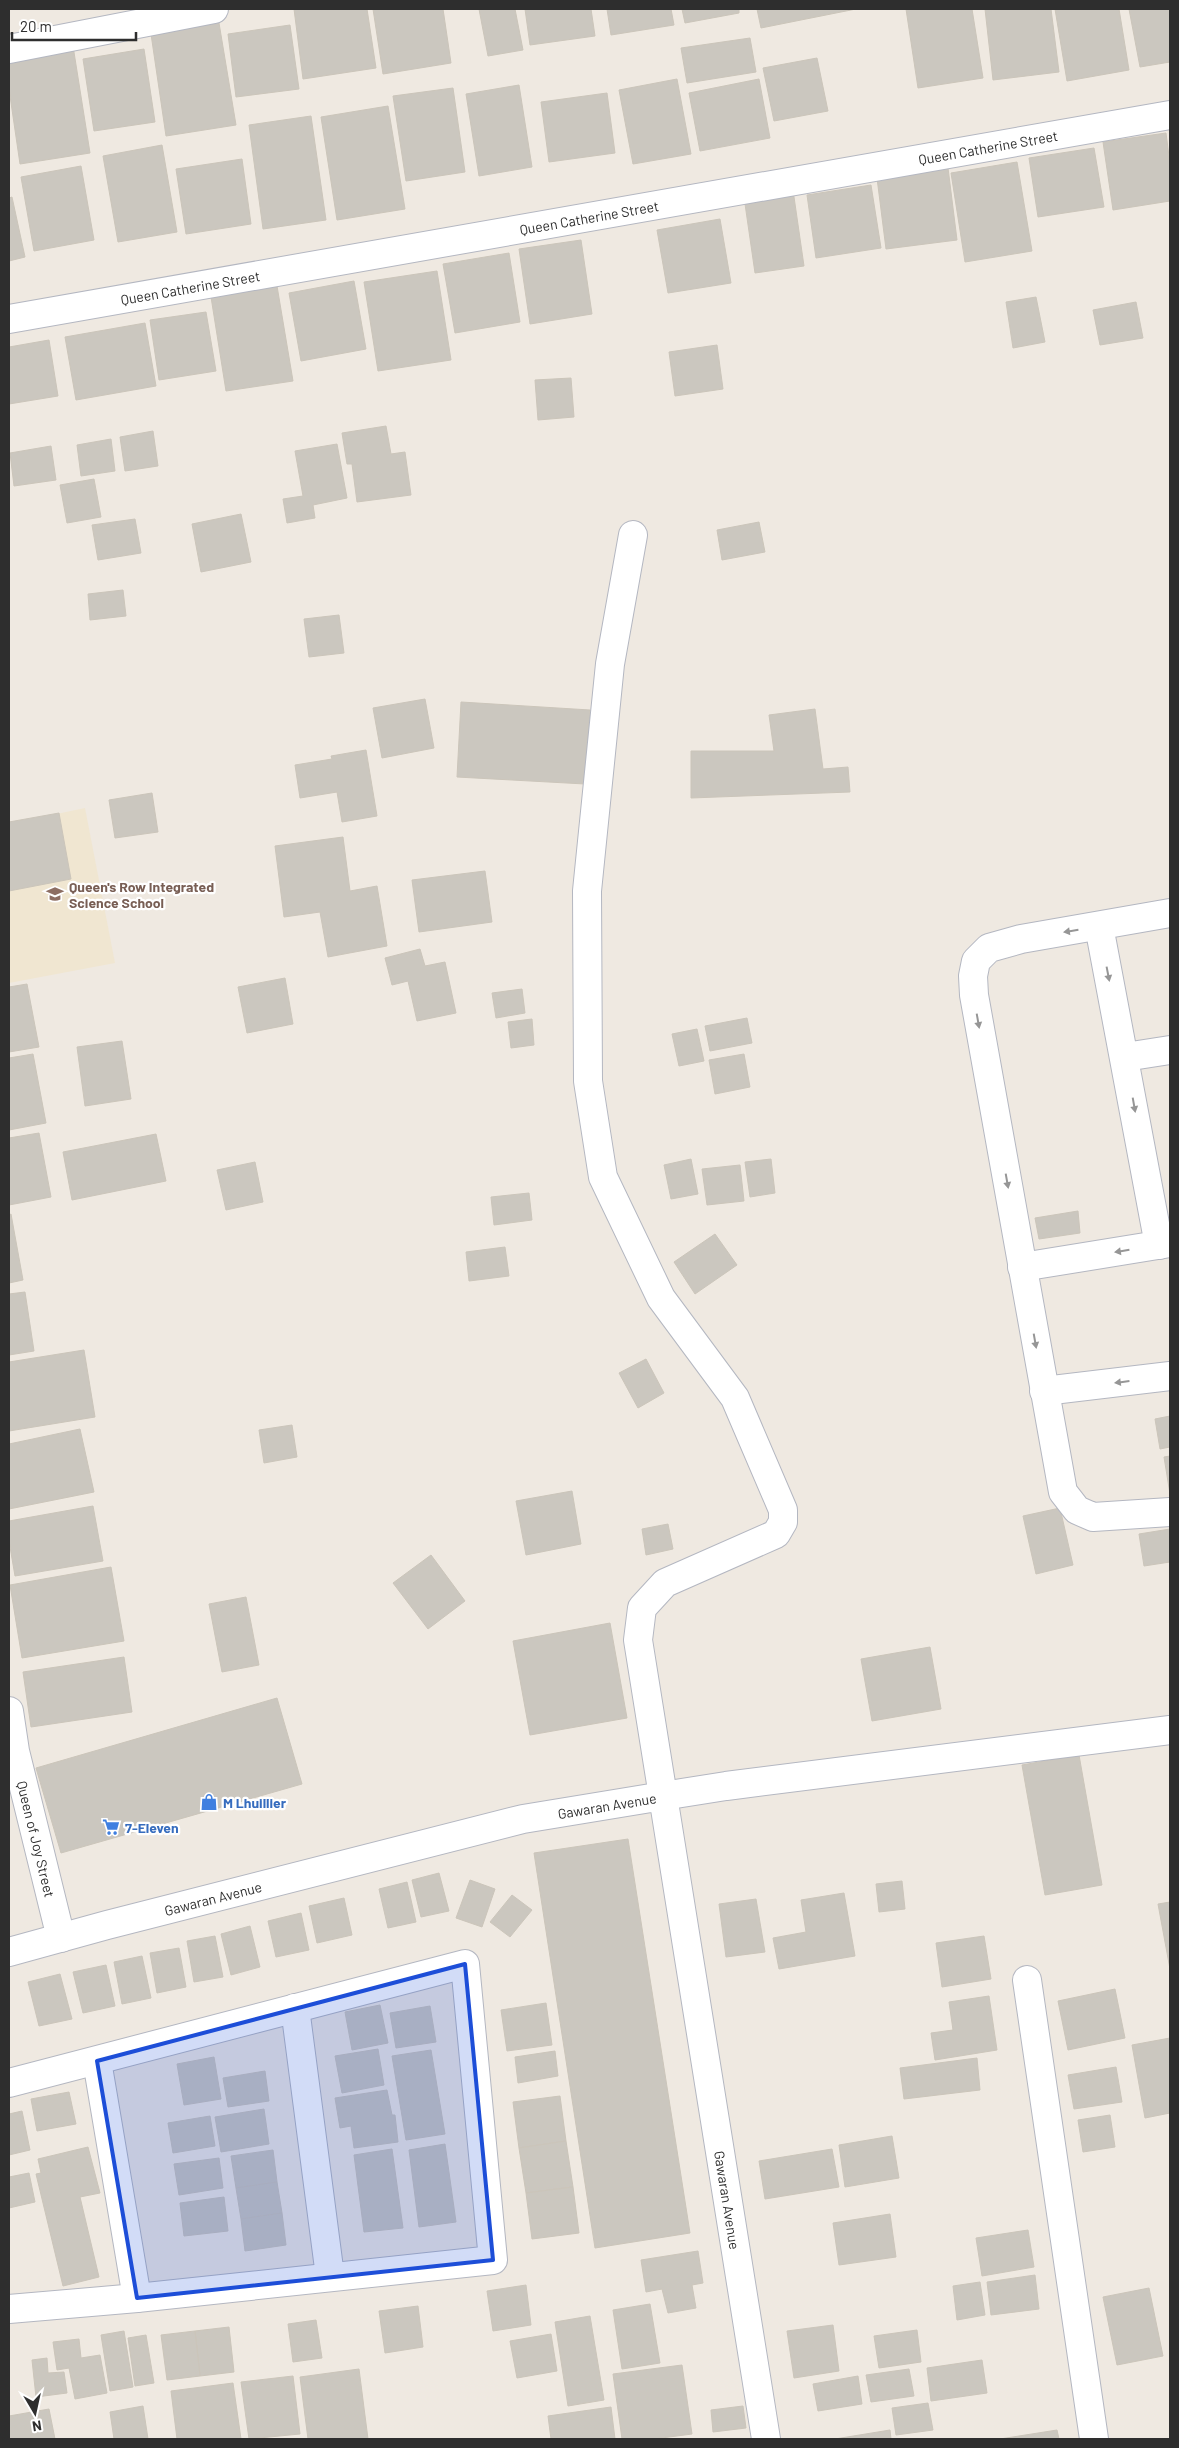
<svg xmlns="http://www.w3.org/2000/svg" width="1179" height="2448" viewBox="0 0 1179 2448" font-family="Barlow,sans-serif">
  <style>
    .education { fill: #f0e6d1 }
    .building { fill: #cbc7bf; stroke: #cbc5ba }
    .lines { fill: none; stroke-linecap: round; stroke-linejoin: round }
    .street-casing { stroke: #b4b7c1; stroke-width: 30 }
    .secondary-casing { stroke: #b4b7c1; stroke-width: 30 }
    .street { stroke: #fff; stroke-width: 28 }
    .secondary { stroke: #fff; stroke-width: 28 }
    .oneway { fill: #969696 }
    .marked { fill: #1d4ed8; fill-opacity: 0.2; stroke: #1d4ed8; stroke-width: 4; stroke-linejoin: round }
    .labels { text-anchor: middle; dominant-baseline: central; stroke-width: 4.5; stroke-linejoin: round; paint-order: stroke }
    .street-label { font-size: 14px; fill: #2e2e2e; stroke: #fff }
    .education-label { font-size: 14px; font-weight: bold; fill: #785e54; stroke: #fff; text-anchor: start }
    .shop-label { font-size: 14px; font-weight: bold; fill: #366cbe; stroke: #fff; text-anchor: start }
  </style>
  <rect width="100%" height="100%" fill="#efe9e1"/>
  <path class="education" d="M85 808 115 963 9 983V824Z"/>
  <g class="building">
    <path d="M294 9H367L376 68 303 79Z"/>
    <path d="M373 9H443L451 63 383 74Z"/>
    <path d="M479 9H515L523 50 488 56Z"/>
    <path d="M525 9H591L595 36 530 45Z"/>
    <path d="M607 9H671L674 25 611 35Z"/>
    <path d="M682 9H739V13L685 23Z"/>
    <path d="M757 9H856L761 28Z"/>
    <path d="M906 9H972L983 78 918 88Z"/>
    <path d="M985 9H1051L1059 72 993 80Z"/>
    <path d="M1055 9H1119L1129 70 1067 81Z"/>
    <path d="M1129 9H1170V62L1140 67Z"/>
    <path d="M219 23 236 125 166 136 151 34Z"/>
    <path d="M290 25 299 89 236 97 228 34Z"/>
    <path d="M750 38 756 72 687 83 681 48Z"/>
    <path d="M73 46 90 153 20 164 9 89V56Z"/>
    <path d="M144 49 155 122 94 131 83 59Z"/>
    <path d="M817 58 828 111 774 121 763 68Z"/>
    <path d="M677 79 691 154 633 164 619 90Z"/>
    <path d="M759 79 770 138 700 151 689 93Z"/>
    <path d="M519 85 532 167 479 176 466 94Z"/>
    <path d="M453 88 465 172 406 181 393 96Z"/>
    <path d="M607 93 615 153 549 162 541 102Z"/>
    <path d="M388 106 405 209 337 220 321 117Z"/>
    <path d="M311 116 326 220 263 229 249 125Z"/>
    <path d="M1166 133 1170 164V201L1113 210 1103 142Z"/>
    <path d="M162 145 177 232 118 242 103 156Z"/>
    <path d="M1094 148 1104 207 1038 217 1029 158Z"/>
    <path d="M242 159 251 224 186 234 176 169Z"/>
    <path d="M1017 162 1032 251 965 262 951 173Z"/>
    <path d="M81 166 94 240 34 251 21 177Z"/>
    <path d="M948 168 957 240 886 249 877 178Z"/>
    <path d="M871 185 881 248 816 258 807 195Z"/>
    <path d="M793 190 804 266 755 273 744 197Z"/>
    <path d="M12 197 25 257 9 261V198Z"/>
    <path d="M720 219 731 283 668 293 657 230Z"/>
    <path d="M581 240 592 314 530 324 519 249Z"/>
    <path d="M509 253 520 322 455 333 443 264Z"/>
    <path d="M437 271 451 360 378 371 364 282Z"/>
    <path d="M354 281 366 349 301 361 289 293Z"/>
    <path d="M277 286 293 381 226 391 211 297Z"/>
    <path d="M1036 297 1045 342 1013 348 1006 302Z"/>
    <path d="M1136 302 1143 338 1100 345 1093 310Z"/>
    <path d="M206 312 216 371 159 380 150 320Z"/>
    <path d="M145 323 156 386 76 400 65 337Z"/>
    <path d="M49 340 58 396 9 404V347Z"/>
    <path d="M717 345 723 389 675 396 669 352Z"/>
    <path d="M571 378 574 417 538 420 535 380Z"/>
    <path d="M386 426 391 454 405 452 411 495 357 502 352 464H347L342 433Z"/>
    <path d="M153 431 158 466 125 471 120 437Z"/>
    <path d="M111 439 115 471 81 476 77 445Z"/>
    <path d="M337 444 347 498 313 505 315 518 287 523 283 499 303 496 295 451Z"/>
    <path d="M51 446 56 480 14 486 10 453Z"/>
    <path d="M94 479 101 517 67 523 60 485Z"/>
    <path d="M241 514 251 562 201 572 192 524Z"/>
    <path d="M135 519 141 553 98 560 92 525Z"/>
    <path d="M759 522 765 552 722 560 717 530Z"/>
    <path d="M123 590 126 616 90 620 88 594Z"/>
    <path d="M339 615 344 653 309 657 304 619Z"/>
    <path d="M425 699 434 748 382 758 373 708Z"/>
    <path d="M461 702 590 710 585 784 457 777Z"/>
    <path d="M815 709 823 769 848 767 850 792 691 798V751H774L769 715Z"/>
    <path d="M366 750 377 816 342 822 337 792 300 798 295 765 332 759 331 756Z"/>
    <path d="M152 793 158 832 115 838 109 800Z"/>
    <path d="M59 813 71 879 9 891V822Z"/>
    <path d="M343 837 350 891 377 886 387 946 328 957 320 912 284 917 275 846Z"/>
    <path d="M485 871 492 922 419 932 412 880Z"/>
    <path d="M420 949 425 966 445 962 456 1013 417 1021 408 981 392 985 385 958Z"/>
    <path d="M285 978 293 1024 247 1033 238 987Z"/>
    <path d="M27 984 39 1047 9 1052V987Z"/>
    <path d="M522 989 525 1013 496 1018 492 993Z"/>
    <path d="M747 1018 752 1043 710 1051 705 1026Z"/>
    <path d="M532 1019 534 1045 511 1048 508 1022Z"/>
    <path d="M697 1029 704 1061 679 1066 672 1034Z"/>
    <path d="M122 1041 131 1099 85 1106 77 1047Z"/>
    <path d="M33 1054 46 1123 9 1130V1058Z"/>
    <path d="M744 1054 750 1087 715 1094 709 1060Z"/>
    <path d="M39 1133 51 1197 9 1205V1138Z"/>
    <path d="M156 1134 166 1181 72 1200 63 1152Z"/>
    <path d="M691 1159 698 1194 671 1199 664 1165Z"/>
    <path d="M771 1159 775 1193 750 1197 745 1162Z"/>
    <path d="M255 1162 263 1202 226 1210 217 1170Z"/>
    <path d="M740 1165 744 1201 707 1205 702 1169Z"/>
    <path d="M529 1193 532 1220 494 1225 491 1197Z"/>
    <path d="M1078 1211 1080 1233 1039 1239 1035 1218Z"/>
    <path d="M11 1214 23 1280 9 1283V1215Z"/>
    <path d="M715 1234 737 1265 695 1294 674 1262Z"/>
    <path d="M505 1247 509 1276 469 1281 466 1252Z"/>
    <path d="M25 1292 34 1351 9 1355V1294Z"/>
    <path d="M84 1350 95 1417 9 1431V1362Z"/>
    <path d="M646 1359 664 1393 638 1408 619 1373Z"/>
    <path d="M1170 1416V1447L1160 1449 1155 1419Z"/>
    <path d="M292 1425 297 1457 264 1463 259 1430Z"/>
    <path d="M80 1429 94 1492 9 1509V1444Z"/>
    <path d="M1170 1456V1494L1164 1457Z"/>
    <path d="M572 1491 581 1544 526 1555 516 1501Z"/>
    <path d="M93 1506 103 1561 15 1576 9 1541V1521Z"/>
    <path d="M1060 1508 1073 1565 1036 1574 1023 1516Z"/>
    <path d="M668 1524 673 1549 646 1555 642 1529Z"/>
    <path d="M1170 1529V1562L1144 1566 1139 1534Z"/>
    <path d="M431 1555 465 1601 428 1629 393 1583Z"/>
    <path d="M111 1567 124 1641 22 1658 10 1585Z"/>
    <path d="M246 1597 259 1665 222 1672 209 1604Z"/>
    <path d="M610 1623 627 1718 530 1735 513 1641Z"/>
    <path d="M930 1647 941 1709 872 1721 861 1659Z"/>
    <path d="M124 1657 132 1712 31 1727 23 1672Z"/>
    <path d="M277 1698 302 1784 61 1853 36 1768Z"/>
    <path d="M1079 1755 1102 1885 1045 1895 1022 1765Z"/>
    <path d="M628 1839 690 2233 595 2248 534 1853Z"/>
    <path d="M439 1873 449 1911 421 1917 412 1880Z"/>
    <path d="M470 1880 495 1889 482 1927 456 1918Z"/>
    <path d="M902 1881 905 1909 879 1912 876 1884Z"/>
    <path d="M407 1882 416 1922 388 1928 379 1889Z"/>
    <path d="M844 1893 855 1956 779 1969 773 1938 806 1932 801 1900Z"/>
    <path d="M512 1895 532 1910 510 1937 490 1922Z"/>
    <path d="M344 1898 352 1935 317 1943 309 1906Z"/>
    <path d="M756 1899 765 1952 726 1957 719 1904Z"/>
    <path d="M1170 1902V1969L1158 1904Z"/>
    <path d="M301 1913 309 1950 276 1957 268 1921Z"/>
    <path d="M250 1926 260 1967 231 1975 221 1934Z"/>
    <path d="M215 1936 223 1977 194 1982 187 1941Z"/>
    <path d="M984 1936 991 1979 942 1987 936 1943Z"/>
    <path d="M179 1948 186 1987 157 1993 150 1953Z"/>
    <path d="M142 1956 151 1998 122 2004 114 1962Z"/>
    <path d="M106 1965 115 2006 83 2013 73 1972Z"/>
    <path d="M60 1974 72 2019 39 2026 28 1982Z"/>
    <path d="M1115 1989 1125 2038 1068 2050 1058 2001Z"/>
    <path d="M989 1996 997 2050 935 2060 931 2033 953 2030 949 2002Z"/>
    <path d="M546 2003 552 2045 507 2051 501 2010Z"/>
    <path d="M380 2005 388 2043 352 2050 345 2012Z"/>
    <path d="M430 2006 436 2042 396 2048 390 2013Z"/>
    <path d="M1170 2038V2113L1145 2118 1132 2045Z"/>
    <path d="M378 2049 384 2085 342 2093 335 2056Z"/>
    <path d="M431 2050 445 2134 406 2140 392 2056Z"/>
    <path d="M555 2051 558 2076 518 2083 515 2057Z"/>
    <path d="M214 2057 221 2099 184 2105 177 2064Z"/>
    <path d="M977 2058 980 2090 904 2099 900 2068Z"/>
    <path d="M1116 2067 1122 2102 1074 2109 1068 2075Z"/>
    <path d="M265 2071 269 2101 228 2107 223 2078Z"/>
    <path d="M387 2090 392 2115H395L398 2142 354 2148 351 2126 340 2128 335 2098Z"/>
    <path d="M69 2092 76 2124 37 2131 31 2099Z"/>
    <path d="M560 2096 566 2141 519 2148 513 2102Z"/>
    <path d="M264 2109 269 2144 221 2152 215 2117Z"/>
    <path d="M22 2111 30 2150 9 2155V2114Z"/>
    <path d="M1110 2115 1115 2147 1083 2152 1078 2120Z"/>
    <path d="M210 2116 215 2146 173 2153 168 2123Z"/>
    <path d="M892 2136 899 2178 845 2187 839 2145Z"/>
    <path d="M566 2141 573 2187 526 2193 519 2148Z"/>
    <path d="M445 2144 456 2222 419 2227 409 2150Z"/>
    <path d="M88 2147 100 2193 80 2197 99 2277 63 2286 36 2174 41 2173 38 2159Z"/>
    <path d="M392 2149 403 2228 364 2232 354 2155Z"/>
    <path d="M832 2149 839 2187 765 2199 759 2161Z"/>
    <path d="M273 2150 277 2182 236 2188 231 2156Z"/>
    <path d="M219 2158 223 2188 179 2195 174 2164Z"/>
    <path d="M29 2173 35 2202 9 2208V2177Z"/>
    <path d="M277 2182 282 2213 241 2219 236 2188Z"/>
    <path d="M573 2187 579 2233 532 2239 526 2193Z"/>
    <path d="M224 2197 228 2231 184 2236 180 2203Z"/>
    <path d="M282 2213 286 2245 245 2251 241 2219Z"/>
    <path d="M890 2214 896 2257 839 2265 833 2223Z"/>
    <path d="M1028 2230 1034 2267 982 2276 976 2238Z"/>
    <path d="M698 2251 703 2283 692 2285 696 2308 668 2313 662 2289 646 2292 641 2260Z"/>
    <path d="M1035 2275 1039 2309 991 2315 987 2282Z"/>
    <path d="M980 2282 985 2315 957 2320 953 2286Z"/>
    <path d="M526 2285 531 2325 493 2331 487 2291Z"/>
    <path d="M1149 2288 1163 2356 1117 2365 1103 2297Z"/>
    <path d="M650 2304 660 2363 622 2369 613 2310Z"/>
    <path d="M418 2306 423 2347 385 2353 379 2311Z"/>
    <path d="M590 2316 604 2400 568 2406 555 2322Z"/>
    <path d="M316 2320 322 2358 293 2362 288 2324Z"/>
    <path d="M833 2325 839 2371 794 2378 787 2331Z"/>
    <path d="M229 2327 234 2372 200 2376 195 2331Z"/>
    <path d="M917 2330 921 2362 879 2368 874 2336Z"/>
    <path d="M124 2331 133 2387 110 2391 101 2335Z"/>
    <path d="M195 2331 200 2376 167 2380 161 2335Z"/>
    <path d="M551 2334 557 2371 517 2378 510 2341Z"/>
    <path d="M146 2335 154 2383 135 2386 128 2338Z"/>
    <path d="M79 2339 81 2358 100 2355 107 2393 75 2399 69 2368 57 2370 53 2342Z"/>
    <path d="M47 2358 48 2373 64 2372 67 2393 36 2397 32 2360Z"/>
    <path d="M982 2360 987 2393 931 2401 927 2368Z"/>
    <path d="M682 2365 692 2434 654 2439H622L613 2374Z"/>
    <path d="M359 2369 368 2439H308L300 2377Z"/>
    <path d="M909 2369 914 2396 871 2402 866 2375Z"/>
    <path d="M293 2376 300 2434 249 2439 241 2382Z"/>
    <path d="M858 2376 862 2404 818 2411 813 2384Z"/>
    <path d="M233 2383 241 2439H177L171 2391Z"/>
    <path d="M928 2403 933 2430 896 2435 892 2408Z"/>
    <path d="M143 2406 148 2439H114L110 2412Z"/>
    <path d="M743 2406 746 2428 713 2432 711 2410Z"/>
    <path d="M611 2407 615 2439H551L548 2416Z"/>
    <path d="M49 2409 55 2439H9V2416Z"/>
    <path d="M890 2430 891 2439H835Z"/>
    <path d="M1057 2430 1059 2439H1000Z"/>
  </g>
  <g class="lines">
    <g class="street-casing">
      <g id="street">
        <path d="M9 49 214 9"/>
        <path id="s1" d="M9 319 1170 115"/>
        <path d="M633 535 610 664 587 891 588 1081 603 1177 661 1298 735 1398 783 1510V1522L776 1534 665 1583 642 1608 638 1640 663 1796 726 1786 1170 1730"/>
        <path d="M1170 913 1021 939 989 948 976 961 973 976 974 995 1063 1492 1077 1510 1093 1517 1170 1512"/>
        <path d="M1099 926 1159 1245"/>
        <path d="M1125 1057 1170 1050"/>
        <path d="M1022 1267 1170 1243"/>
        <path d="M1044 1391 1170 1376"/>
        <path d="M1027 1980 1094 2439"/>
        <path d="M295 2008 330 2276"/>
        <path d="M97 2061 137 2298"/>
        <path d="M9 2083 465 1964 493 2260 137 2298 9 2309"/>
      </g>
    </g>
    <g class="secondary-casing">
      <g id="secondary">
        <path id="s2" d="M9 1711 15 1751 61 1938"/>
        <path id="s3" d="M9 1952 107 1925 523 1819 663 1796 766 2439"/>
      </g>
    </g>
    <use href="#street" class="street"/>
    <use href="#secondary" class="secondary"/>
  </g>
  <defs><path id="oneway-solid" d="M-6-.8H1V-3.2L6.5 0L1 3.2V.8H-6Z" transform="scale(1.25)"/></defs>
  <g class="oneway">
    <use href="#oneway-solid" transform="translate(1071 931) rotate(171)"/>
    <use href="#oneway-solid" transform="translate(1108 974) rotate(79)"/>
    <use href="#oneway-solid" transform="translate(978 1021) rotate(80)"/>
    <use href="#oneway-solid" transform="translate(1134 1105) rotate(80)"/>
    <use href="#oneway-solid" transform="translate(1007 1181) rotate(80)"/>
    <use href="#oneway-solid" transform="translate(1122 1251) rotate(171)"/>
    <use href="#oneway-solid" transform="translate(1035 1341) rotate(80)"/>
    <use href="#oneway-solid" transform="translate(1122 1382) rotate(173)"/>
  </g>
  <path class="marked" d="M465 1964 493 2260 137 2298 97 2061Z"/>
  <defs>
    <g id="school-bare" transform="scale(1.35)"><path d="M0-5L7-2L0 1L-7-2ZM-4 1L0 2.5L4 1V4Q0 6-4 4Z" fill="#8d6e63" stroke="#fff" stroke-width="2.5" paint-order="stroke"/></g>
    <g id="shop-bare" transform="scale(1.35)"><path d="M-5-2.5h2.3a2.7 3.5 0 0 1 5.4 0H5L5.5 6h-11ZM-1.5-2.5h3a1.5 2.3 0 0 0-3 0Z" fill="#3f7fe0" stroke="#fff" stroke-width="2.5" paint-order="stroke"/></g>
    <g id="supermarket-bare" transform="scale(1.35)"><path d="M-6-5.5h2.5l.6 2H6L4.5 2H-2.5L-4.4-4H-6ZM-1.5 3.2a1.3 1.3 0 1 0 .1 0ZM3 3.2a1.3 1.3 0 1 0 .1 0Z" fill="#3f7fe0" stroke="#fff" stroke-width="2.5" paint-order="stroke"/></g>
  </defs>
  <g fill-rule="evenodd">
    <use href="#school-bare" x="55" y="894"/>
    <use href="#shop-bare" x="209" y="1802"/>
    <use href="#supermarket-bare" x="111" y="1827"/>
  </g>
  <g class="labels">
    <g class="street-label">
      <text stroke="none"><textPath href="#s1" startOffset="994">Queen Catherine Street</textPath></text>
      <text stroke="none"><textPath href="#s1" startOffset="589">Queen Catherine Street</textPath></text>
      <text stroke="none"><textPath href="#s1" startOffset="184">Queen Catherine Street</textPath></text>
      <text stroke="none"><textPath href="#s3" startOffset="616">Gawaran Avenue</textPath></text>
      <text stroke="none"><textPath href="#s2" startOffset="131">Queen of Joy Street</textPath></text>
      <text stroke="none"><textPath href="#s3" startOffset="211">Gawaran Avenue</textPath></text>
      <text stroke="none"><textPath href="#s3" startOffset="1082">Gawaran Avenue</textPath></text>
    </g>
    <g class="education-label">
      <text x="69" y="886">Queen's Row Integrated<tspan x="69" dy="16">Science School</tspan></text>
    </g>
    <g class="shop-label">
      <text x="223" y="1802">M Lhuillier</text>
      <text x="125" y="1827">7-Eleven</text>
    </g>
  </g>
  <rect width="1179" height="2448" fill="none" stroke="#2e2e2e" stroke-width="20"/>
  <g transform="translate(35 2413) rotate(171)" stroke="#ffffff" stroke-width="4" paint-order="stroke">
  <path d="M0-4L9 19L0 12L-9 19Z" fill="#2e2e2e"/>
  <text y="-8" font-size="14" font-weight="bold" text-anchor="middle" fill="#2e2e2e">N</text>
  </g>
  <path d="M12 32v8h124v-8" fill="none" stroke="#2e2e2e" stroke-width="2.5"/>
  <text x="20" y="32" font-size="15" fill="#2e2e2e" stroke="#ffffff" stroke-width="4" paint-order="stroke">20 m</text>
</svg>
